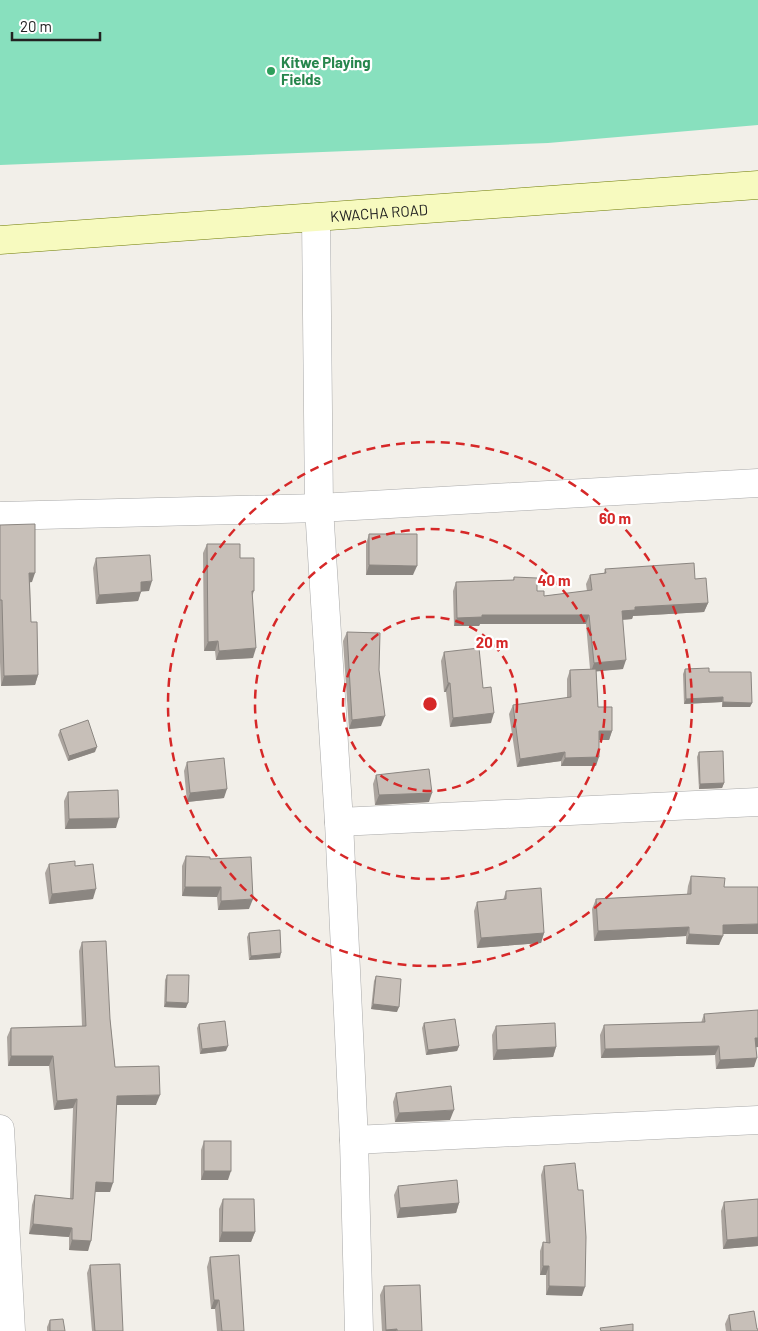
<svg xmlns="http://www.w3.org/2000/svg" width="758" height="1331" viewBox="0 0 758 1331" font-family="Barlow,sans-serif">
  <style>
    .pitch { fill: #88e0be }
    .lines { fill: none; stroke-linecap: round; stroke-linejoin: round }
    .minor-casing { stroke: #a9a9a9; stroke-width: 29 }
    .secondary-casing { stroke: #707d05; stroke-width: 29 }
    .minor { stroke: #fff; stroke-width: 28 }
    .secondary { stroke: #f7fabf; stroke-width: 28 }
    .wall { fill: #aba49e }
    .shaded-wall { fill: #8b8681 }
    .building { fill: #c7bfb8; stroke: #8b8681 }
    .ring { fill: none; stroke: #d62828; stroke-width: 2.5; stroke-dasharray: 9 6 }
    .leisure-dot { fill: #2e9e5b; stroke: #fff; stroke-width: 2 }
    .labels { text-anchor: middle; dominant-baseline: central; stroke-width: 4.5; stroke-linejoin: round; paint-order: stroke }
    .leisure-label { font-size: 15px; font-weight: bold; fill: #27864d; stroke: #fff; text-anchor: start }
    .street-label { font-size: 15px; fill: #222; stroke: #fff }
    .centre { fill: #d62828; stroke: #fff; stroke-width: 2.5 }
    .ring-label { font-size: 15px; text-anchor: middle; font-weight: bold; fill: #d62828; stroke: #fff; stroke-width: 4.5; stroke-linejoin: round; paint-order: stroke }
  </style>
  <rect width="100%" height="100%" fill="#f2efe9"/>
  <path class="pitch" d="M0 0H758V125L548 143 0 165Z"/>
  <g class="lines">
    <g class="minor-casing">
      <g id="minor">
        <path d="M316 218 319 508 339 822 354 1140 359 1331"/>
        <path d="M0 516 319 508 758 483"/>
        <path d="M339 822 758 802"/>
        <path d="M0 1129 11 1331"/>
        <path d="M354 1140 758 1120"/>
      </g>
    </g>
    <g class="secondary-casing">
      <g id="secondary">
        <path id="s1" d="M0 240 758 185"/>
      </g>
    </g>
    <use href="#minor" class="minor"/>
    <use href="#secondary" class="secondary"/>
  </g>
  <g class="wall">
    <path d="M0 525 32 582H30L31 622 38 675 35 685 1 686 0 662Z"/>
    <path d="M369 534 413 575H366V544Z"/>
    <path d="M207 544 240 558 254 591 252 597 253 658 216 660 215 651H204L203 553Z"/>
    <path d="M96 558 149 591H141L138 601 96 604 93 568Z"/>
    <path d="M605 569 695 579 708 603 704 612 633 616 632 619 622 620 623 669 596 671 598 707 612 731 609 740H599L596 766H561V761L517 767 509 714 513 705 567 698V679L570 670 590 669 586 624H480L479 626H454L453 591 456 582 513 580 514 577 537 591 544 596 587 591 586 584 590 575 604 573Z"/>
    <path d="M347 632 379 670 381 726 349 729 343 641Z"/>
    <path d="M444 652 483 688 491 723 450 727 446 692H444L441 661Z"/>
    <path d="M685 669 709 672 752 703 750 707H722V702L684 704 683 674Z"/>
    <path d="M60 730 95 752 68 761 58 735Z"/>
    <path d="M699 752 724 783 722 788 699 789 697 757Z"/>
    <path d="M187 762 224 798 187 802 184 771Z"/>
    <path d="M376 775 429 802 375 805 373 784Z"/>
    <path d="M68 792 116 828 65 829 64 801Z"/>
    <path d="M186 856 210 859 249 909 218 910 217 897 182 896V866Z"/>
    <path d="M49 864 75 866 93 899 49 904 45 873Z"/>
    <path d="M691 876 723 934 719 945 686 944V936L594 941 592 909 596 899 687 894 688 886Z"/>
    <path d="M506 891 544 933 541 943 477 948 474 911 477 902 503 900Z"/>
    <path d="M249 933 280 958 249 960 247 937Z"/>
    <path d="M82 942 110 1019 115 1067 156 1105H116L110 1192H95L88 1251 69 1250V1237L29 1234 32 1205 35 1195 70 1199 73 1108 54 1110 49 1066H8L7 1037 11 1028 82 1026 79 951Z"/>
    <path d="M167 975 186 1008 164 1007 165 980Z"/>
    <path d="M376 976 397 1012 371 1009 374 981Z"/>
    <path d="M704 1014 756 1047 754 1067 716 1069 715 1055 601 1058 600 1035 604 1025 701 1023Z"/>
    <path d="M424 1023 459 1046 457 1051 426 1055 422 1028Z"/>
    <path d="M199 1024 226 1051 200 1054 197 1028Z"/>
    <path d="M496 1026 556 1047 553 1057 493 1060 492 1035Z"/>
    <path d="M396 1093 450 1120 395 1122 393 1102Z"/>
    <path d="M204 1141 228 1180H201V1150Z"/>
    <path d="M544 1166 582 1296 546 1295V1275H540V1251L543 1242 546 1243 541 1175Z"/>
    <path d="M398 1186 459 1203 456 1213 397 1218 394 1195Z"/>
    <path d="M223 1199 255 1232 251 1242H219V1209Z"/>
    <path d="M758 1199V1246L723 1249 721 1211 724 1202Z"/>
    <path d="M210 1257 244 1331H217L215 1309H211L207 1267Z"/>
    <path d="M90 1265 123 1331H92L87 1273Z"/>
    <path d="M384 1286 422 1331H382L380 1295Z"/>
    <path d="M729 1315 758 1331H726L725 1324Z"/>
    <path d="M50 1320 65 1331H47V1327Z"/>
  </g>
  <g class="shaded-wall">
    <path d="M369 565 417 566 413 575H366Z"/>
    <path d="M29 573H35L32 582 26 583Z"/>
    <path d="M152 581 149 591 137 592 141 582Z"/>
    <path d="M141 592 138 601 96 604 99 595Z"/>
    <path d="M708 603 704 612 633 616 632 619 618 620 622 611 635 607Z"/>
    <path d="M482 615H589L586 624H480L479 626H454L457 618Z"/>
    <path d="M218 641 215 651H204L208 642Z"/>
    <path d="M256 648 253 658 216 660 219 651Z"/>
    <path d="M626 660 623 669 591 672 594 663Z"/>
    <path d="M38 675 35 685 1 686 4 676Z"/>
    <path d="M448 683H450L446 692H444Z"/>
    <path d="M723 697 722 702 684 704 686 699Z"/>
    <path d="M723 702 752 703 750 707H722Z"/>
    <path d="M494 713 491 723 450 727 453 718Z"/>
    <path d="M385 716 381 726 349 729 352 720Z"/>
    <path d="M599 731H612L609 740H596Z"/>
    <path d="M97 747 95 752 68 761 69 756Z"/>
    <path d="M565 752 561 761 517 767 520 759Z"/>
    <path d="M599 757 596 766H561L565 758Z"/>
    <path d="M724 783 722 788 699 789 700 784Z"/>
    <path d="M227 789 224 798 187 802 190 793Z"/>
    <path d="M432 793 429 802 375 805 379 795Z"/>
    <path d="M119 818 116 828 65 829 69 819Z"/>
    <path d="M185 887H221L217 897 182 896Z"/>
    <path d="M96 889 93 899 49 904 52 894Z"/>
    <path d="M253 899 249 909 218 910 221 901Z"/>
    <path d="M758 924V934H720L723 925Z"/>
    <path d="M689 927 686 936 594 941 598 931Z"/>
    <path d="M544 933 541 943 477 948 481 938Z"/>
    <path d="M689 934 723 936 719 945 686 944Z"/>
    <path d="M281 953 280 958 249 960 251 956Z"/>
    <path d="M166 1002 188 1003 186 1008 164 1007Z"/>
    <path d="M373 1004 399 1007 397 1012 371 1009Z"/>
    <path d="M755 1038H758V1047L752 1048Z"/>
    <path d="M228 1046 226 1051 200 1054 202 1049Z"/>
    <path d="M459 1046 457 1051 426 1055 428 1050Z"/>
    <path d="M719 1046 715 1055 601 1058 605 1049Z"/>
    <path d="M556 1047 553 1057 493 1060 497 1050Z"/>
    <path d="M11 1056H53L49 1066H8Z"/>
    <path d="M757 1058 754 1067 716 1069 720 1060Z"/>
    <path d="M160 1095 156 1105H113L117 1096Z"/>
    <path d="M77 1099 73 1108 54 1110 57 1101Z"/>
    <path d="M454 1110 450 1120 395 1122 399 1113Z"/>
    <path d="M204 1171H231L228 1180H201Z"/>
    <path d="M96 1182 113 1183 110 1192H93Z"/>
    <path d="M459 1203 456 1213 397 1218 400 1208Z"/>
    <path d="M33 1224 72 1228 69 1237 29 1234Z"/>
    <path d="M222 1232H255L251 1242H219Z"/>
    <path d="M758 1237V1246L723 1249 727 1240Z"/>
    <path d="M72 1240 91 1241 88 1251 69 1250Z"/>
    <path d="M543 1266H549L546 1275H540Z"/>
    <path d="M549 1286 585 1287 582 1296 546 1295Z"/>
    <path d="M214 1300H219L215 1309H211Z"/>
    <path d="M397 1329 396 1331H385L386 1330Z"/>
  </g>
  <g class="building">
    <path d="M35 524V573H29L31 622H37L38 675 4 676 2 600H0V525Z"/>
    <path d="M369 534H417V566L369 565Z"/>
    <path d="M207 544H240V558H254V591H252L256 648 219 651 218 641 208 642Z"/>
    <path d="M150 555 152 581 141 582V592L99 595 96 558Z"/>
    <path d="M694 563 695 579 706 578 708 603 635 607V610L622 611 626 660 594 663 589 615H482V617L457 618 456 582 514 580V577L537 578V591H544V596L592 590 590 575 606 573 605 569Z"/>
    <path d="M347 632 380 633 379 670 385 716 352 720Z"/>
    <path d="M479 648 483 688 491 687 494 713 453 718 450 683H448L444 652Z"/>
    <path d="M709 668V672H751L752 703 723 702V697L686 699 685 669Z"/>
    <path d="M596 669 598 707H612V731H599V757L565 758V752L520 759 513 705 571 697 570 670Z"/>
    <path d="M88 720 97 747 69 756 60 730Z"/>
    <path d="M723 751 724 783 700 784 699 752Z"/>
    <path d="M224 758 227 789 190 793 187 762Z"/>
    <path d="M429 769 432 793 379 795 376 775Z"/>
    <path d="M118 790 119 818 69 819 68 792Z"/>
    <path d="M186 856 210 857V859L251 857 253 899 221 901V887H185Z"/>
    <path d="M75 861V866L93 864 96 889 52 894 49 864Z"/>
    <path d="M691 876 725 878 724 887H758V924L723 925V936L689 934V927L598 931 596 899 691 894Z"/>
    <path d="M541 888 544 933 481 938 477 902 506 899V891Z"/>
    <path d="M280 930 281 953 251 956 249 933Z"/>
    <path d="M106 941 110 1019 115 1067 159 1066 160 1095 117 1096 113 1183 96 1182 91 1241 72 1240V1228L33 1224 35 1195 73 1199 77 1099 57 1101 53 1056H11V1028L86 1026 82 942Z"/>
    <path d="M167 975H189L188 1003 166 1002Z"/>
    <path d="M376 976 401 979 399 1007 373 1004Z"/>
    <path d="M758 1010V1038H755L757 1058 720 1060 719 1046 605 1049 604 1025 705 1022 704 1014Z"/>
    <path d="M455 1019 459 1046 428 1050 424 1023Z"/>
    <path d="M225 1021 228 1046 202 1049 199 1024Z"/>
    <path d="M555 1023 556 1047 497 1050 496 1026Z"/>
    <path d="M451 1086 454 1110 399 1113 396 1093Z"/>
    <rect x="204" y="1141" width="27" height="30"/>
    <path d="M575 1163 578 1190H583L586 1237 585 1287 549 1286V1266H543V1242L550 1243 544 1166Z"/>
    <path d="M457 1180 459 1203 400 1208 398 1186Z"/>
    <path d="M223 1199H254L255 1232H222Z"/>
    <path d="M758 1199V1237L727 1240 724 1202Z"/>
    <path d="M239 1255 244 1331H222L219 1300H214L210 1257Z"/>
    <path d="M120 1264 123 1331H95L90 1265Z"/>
    <path d="M420 1285 422 1331H397V1329L386 1330 384 1286Z"/>
    <path d="M754 1311 757 1329H758V1331H731L729 1315Z"/>
    <path d="M63 1319 65 1331H50V1320Z"/>
    <path d="M633 1324V1331H601L600 1328Z"/>
  </g>
  <g class="ring">
    <circle cx="430" cy="704" r="87"/>
    <circle cx="430" cy="704" r="175"/>
    <circle cx="430" cy="704" r="262"/>
  </g>
  <circle class="leisure-dot" cx="271" cy="71" r="5"/>
  <g class="labels">
    <g class="leisure-label">
      <text x="281" y="62">Kitwe Playing<tspan x="281" dy="17">Fields</tspan></text>
    </g>
    <g class="street-label">
      <text stroke="none"><textPath href="#s1" startOffset="380">KWACHA ROAD</textPath></text>
    </g>
  </g>
  <circle cx="430" cy="704" r="8" class="centre"/>
  <g class="ring-label">
    <text x="615" y="524">60 m</text>
    <text x="554" y="586">40 m</text>
    <text x="492" y="648">20 m</text>
  </g>
  <path d="M12 32v8h88v-8" fill="none" stroke="#222222" stroke-width="2.5"/>
  <text x="20" y="32" font-size="15" fill="#222222" stroke="#ffffff" stroke-width="4" paint-order="stroke">20 m</text>
</svg>
